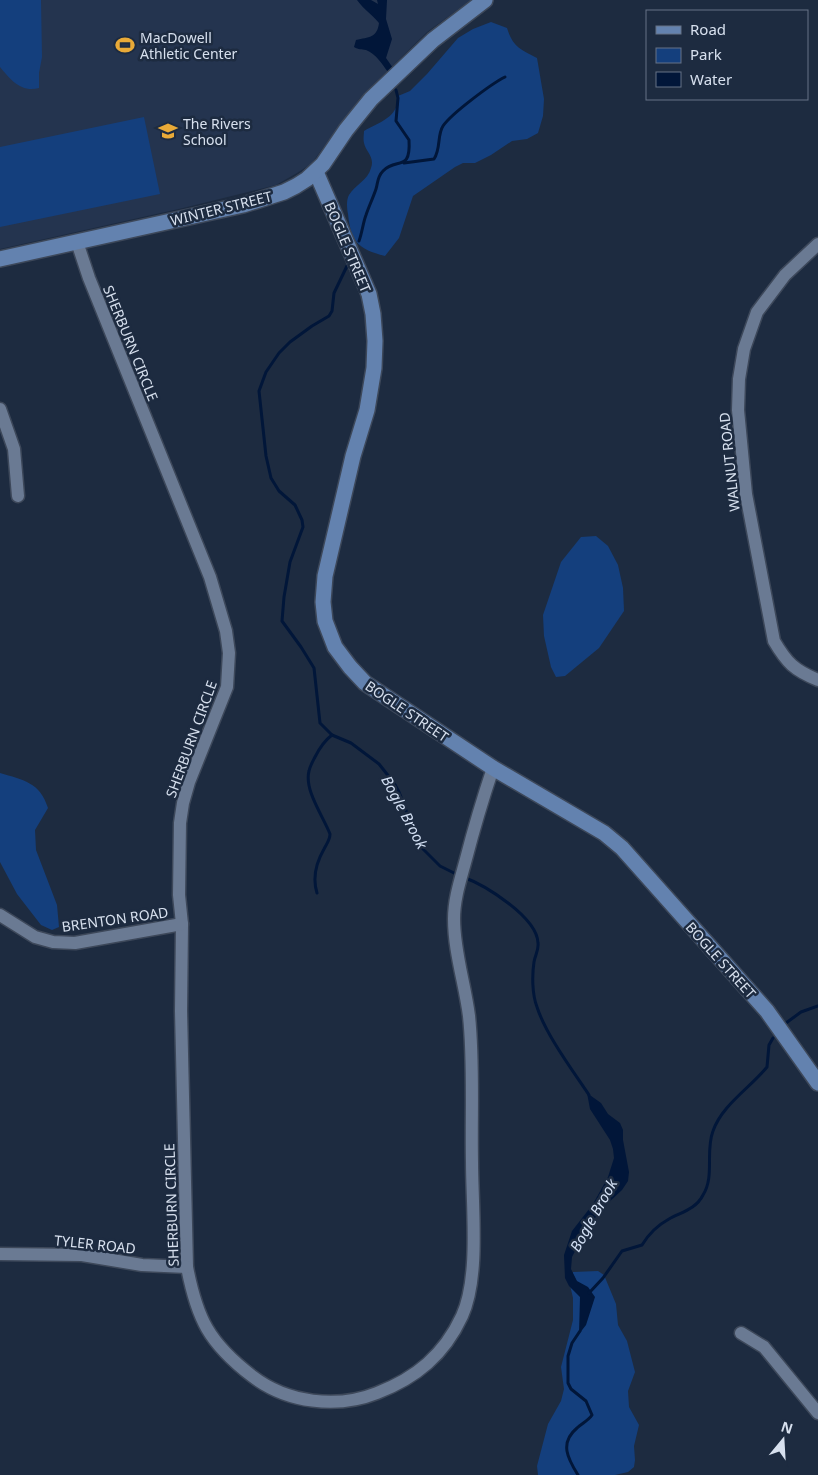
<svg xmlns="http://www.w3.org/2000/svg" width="818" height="1475" viewBox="0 0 818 1475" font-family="'Noto Sans',sans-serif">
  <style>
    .built { fill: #24344f }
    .green { fill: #143f7d }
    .water { fill: #011639 }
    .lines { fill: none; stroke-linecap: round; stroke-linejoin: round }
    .stream { stroke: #011639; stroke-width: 3 }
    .street-casing { stroke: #3d485a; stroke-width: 15 }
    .secondary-casing { stroke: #3d485a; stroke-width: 18 }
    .street { stroke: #6a7a93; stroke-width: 12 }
    .secondary { stroke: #6382af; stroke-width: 15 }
    .labels { text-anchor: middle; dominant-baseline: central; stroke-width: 5; stroke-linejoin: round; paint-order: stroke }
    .poi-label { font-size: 14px; fill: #d7e0ee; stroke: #1d2b40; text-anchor: start }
    .street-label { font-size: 14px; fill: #d7e0ee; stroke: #1d2b40 }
    .water-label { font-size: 15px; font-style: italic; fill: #d3e0f4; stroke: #1d2b40 }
  </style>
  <rect width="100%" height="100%" fill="#1d2b40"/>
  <path class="built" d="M0 0H471L427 32 360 98 311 164 297 173 276 185 183 208 0 249Z"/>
  <g class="green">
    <path d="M0 0H41L42 57 39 73V88C21 93 10 79 0 67Z"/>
    <path d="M491 22 507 28C513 47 520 49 537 58L544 99 543 116 538 133 527 139 512 141 491 155 475 163H463L455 167 413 196 399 238 385 256C358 249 351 242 348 214 347 209 346 200 349 195 355 185 368 180 371 168 375 157 366 152 364 143 363 139 364 134 364 131 380 122 399 117 398 96L410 91 427 74 458 38 473 29Z"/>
    <path d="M144 117 160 194 0 227V147Z"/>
    <path d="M596 536 608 546 618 565 623 588 624 611 599 648 565 676 556 677 551 667 544 636 543 615 561 562 581 537Z"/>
    <path d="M0 773C23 780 40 782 48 808L35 830 36 850 57 905 59 927 52 930 41 925 17 894 0 862Z"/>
    <path d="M598 1271 604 1275 616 1304 618 1325 627 1341 635 1372 628 1391 629 1407 639 1425 634 1446 635 1460 634 1467 628 1472 615 1475H538L537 1466 548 1424 561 1401 564 1389 561 1367 573 1320V1298L570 1285 573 1272Z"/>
  </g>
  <g class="water">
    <path d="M357 0H371L378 4 377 0H387L386 19 392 39 386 58 393 68 388 72C382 64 376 54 366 50 361 49 359 50 354 47L356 40C369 37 377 38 379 23 372 14 365 11 357 0Z"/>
    <path d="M587 1093 601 1103 608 1114 620 1123 623 1130V1140L629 1172 628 1181 622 1190 605 1206 601 1213 590 1222 572 1257 571 1269 577 1281 588 1287 595 1297 586 1325 579 1334 580 1297 569 1286 565 1278 564 1255 572 1231 593 1204 608 1177 614 1158 613 1149 610 1140 590 1109Z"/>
  </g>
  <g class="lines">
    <g class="stream">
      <path d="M404 163 434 159C441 149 437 135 443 126 451 114 491 84 505 77"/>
      <path d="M359 241C362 233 363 223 366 215 369 206 373 198 376 189 378 183 377 177 383 171 396 157 411 173 409 140L396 121 398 98 396 90"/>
      <path d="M347 266 334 293 332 311 329 316 312 326 290 342 279 353 266 372 259 391 266 456 271 478 279 491 295 505 302 520 303 527 290 562 284 597 282 621 301 647 314 668 320 723 332 735 351 743 379 764 394 783 399 792 413 829 423 849 440 866 458 875"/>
      <path d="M463 877C485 885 537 917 538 943 539 950 535 955 534 962 532 975 532 994 537 1007 546 1035 573 1071 589 1095"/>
      <path d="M317 893C312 877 316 863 324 849 327 843 330 840 330 834 323 816 304 790 309 771 310 766 313 761 315 757 319 749 324 741 332 735"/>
      <path d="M786 1023 801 1012 818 1006"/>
      <path d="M589 1293 603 1278 622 1251 642 1245C648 1235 658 1225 669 1219 682 1212 696 1209 703 1195 715 1176 705 1152 713 1131 722 1105 750 1088 767 1067L769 1045 773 1038"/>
      <path d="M578 1475C568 1459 559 1443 577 1428 582 1423 588 1421 592 1415L586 1401 571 1389 568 1383V1356L572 1343 580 1331"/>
    </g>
    <g class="street-casing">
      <g id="street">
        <path d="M77 242 89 278 210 577 226 631 229 653 227 687 189 782 183 803 180 823 179 895 182 924 181 1011 187 1267C197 1319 209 1343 252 1376 287 1403 337 1409 377 1393 416 1378 444 1355 462 1316 480 1277 472 1206 472 1162 471 1115 474 1063 469 1016 465 984 454 952 454 919 454 898 461 878 466 859 474 828 483 798 493 768"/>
        <path d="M818 244 785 275 757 312 744 349 739 379 738 410 746 494 774 641C787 663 794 670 818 680"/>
        <path d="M0 409 14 449 18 496"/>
        <path d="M0 915 35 937 53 942 75 943 182 924"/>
        <path d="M0 1254 82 1255 142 1265 187 1267"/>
        <path d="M741 1333 764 1347 818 1413"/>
      </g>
    </g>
    <g class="secondary-casing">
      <g id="secondary">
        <path d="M316 172 369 294 373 314 375 341 374 368 367 410 353 456 325 576 323 602 325 621 335 647 350 667 365 683 493 768 604 833 622 848 767 1011 818 1083"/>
        <path d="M0 259 243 205 284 192 296 186 307 179 323 164 346 130 371 99 433 40 485 0"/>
      </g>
    </g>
    <use href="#street" class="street"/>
    <use href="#secondary" class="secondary"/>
  </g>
  <defs>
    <g id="stadium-bare" transform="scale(1.5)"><path d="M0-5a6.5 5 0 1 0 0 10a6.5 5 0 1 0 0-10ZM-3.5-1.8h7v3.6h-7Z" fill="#e9aa38" stroke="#1d2b40" stroke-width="2.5" paint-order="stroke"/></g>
    <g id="school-bare" transform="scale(1.5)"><path d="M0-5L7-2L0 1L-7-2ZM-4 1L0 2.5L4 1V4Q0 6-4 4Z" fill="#e9aa38" stroke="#1d2b40" stroke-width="2.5" paint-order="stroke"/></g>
  </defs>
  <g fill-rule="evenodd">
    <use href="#stadium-bare" x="125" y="45"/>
    <use href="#school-bare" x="168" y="131"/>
  </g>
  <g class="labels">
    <g class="poi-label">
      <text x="140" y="37">MacDowell<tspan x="140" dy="16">Athletic Center</tspan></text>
      <text x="183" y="123">The Rivers<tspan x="183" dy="16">School</tspan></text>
    </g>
    <g class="street-label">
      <text transform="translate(221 208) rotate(-14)">WINTER STREET</text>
      <text transform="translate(348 247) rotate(67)">BOGLE STREET</text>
      <text transform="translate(131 343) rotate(68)">SHERBURN CIRCLE</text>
      <text transform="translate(729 462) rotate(-96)">WALNUT ROAD</text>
      <text transform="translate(407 711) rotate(34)">BOGLE STREET</text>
      <text transform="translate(191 739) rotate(-70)">SHERBURN CIRCLE</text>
      <text transform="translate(115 919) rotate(-8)">BRENTON ROAD</text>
      <text transform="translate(721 960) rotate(48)">BOGLE STREET</text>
      <text transform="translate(171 1205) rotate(-92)">SHERBURN CIRCLE</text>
      <text transform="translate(95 1244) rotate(6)">TYLER ROAD</text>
    </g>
    <g class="water-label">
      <text transform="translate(405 812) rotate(62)">Bogle Brook</text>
      <text transform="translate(593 1215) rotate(-61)">Bogle Brook</text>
    </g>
  </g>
  <rect x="646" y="10" width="162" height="90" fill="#1d2b40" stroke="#677386"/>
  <rect x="656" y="26" width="25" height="8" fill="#6382af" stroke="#677386"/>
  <text x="690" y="35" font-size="15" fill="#d7e0ee">Road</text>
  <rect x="656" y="48" width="25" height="15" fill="#143f7d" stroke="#677386"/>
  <text x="690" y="60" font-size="15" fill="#d7e0ee">Park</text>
  <rect x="656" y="72" width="25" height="15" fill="#011639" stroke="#677386"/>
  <text x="690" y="85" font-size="15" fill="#d7e0ee">Water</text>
  <g transform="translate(783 1440) rotate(18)" stroke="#1d2b40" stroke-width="4" paint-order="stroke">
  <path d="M0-4L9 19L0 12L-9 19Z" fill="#d7e0ee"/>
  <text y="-8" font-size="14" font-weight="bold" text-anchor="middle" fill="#d7e0ee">N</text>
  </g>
</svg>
